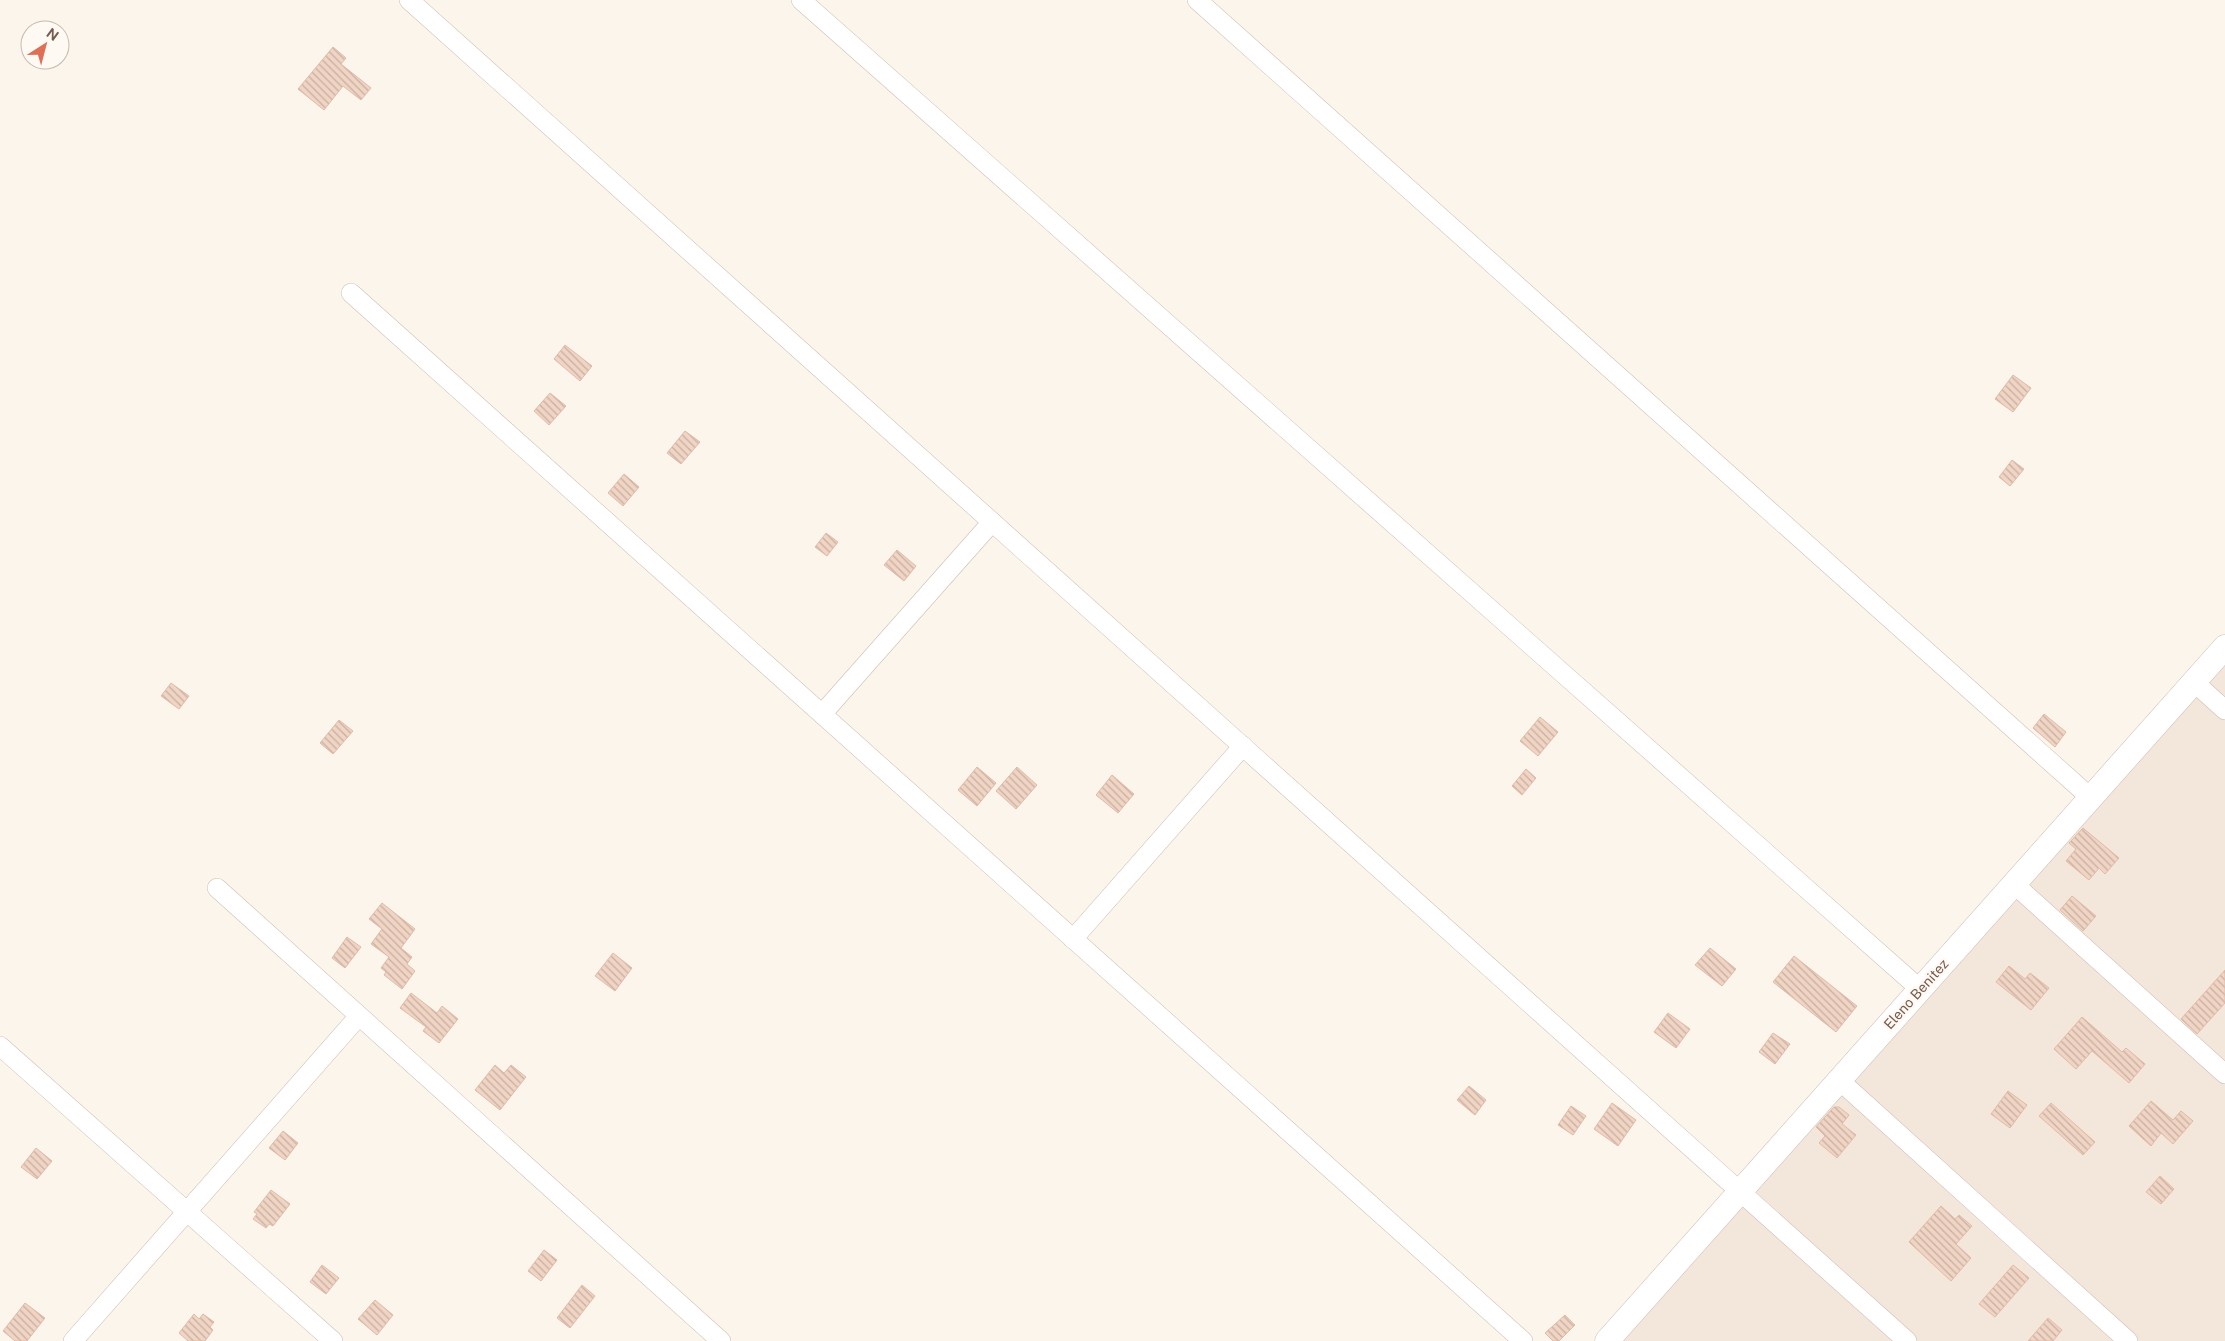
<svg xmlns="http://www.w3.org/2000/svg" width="2225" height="1341" viewBox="0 0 2225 1341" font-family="'Public Sans',sans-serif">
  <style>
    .residential { fill: #f3e6da }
    .building { fill: url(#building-back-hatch); stroke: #e2baa5 }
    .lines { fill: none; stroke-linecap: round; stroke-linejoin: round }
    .minor-casing { stroke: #cebdb1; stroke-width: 20 }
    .tertiary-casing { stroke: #cebdb1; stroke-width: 25 }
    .minor { stroke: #fff; stroke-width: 19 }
    .tertiary { stroke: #fff; stroke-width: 24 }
    .labels { text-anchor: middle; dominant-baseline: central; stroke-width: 5; stroke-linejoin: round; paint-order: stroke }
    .street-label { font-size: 14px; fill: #765b4f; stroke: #fef9f2 }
  </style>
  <defs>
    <pattern id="building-back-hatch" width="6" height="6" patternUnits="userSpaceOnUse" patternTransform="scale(1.25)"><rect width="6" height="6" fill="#f0d4c4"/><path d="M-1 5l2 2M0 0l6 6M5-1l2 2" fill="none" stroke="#c7afa2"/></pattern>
  </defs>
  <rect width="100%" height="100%" fill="#fcf5eb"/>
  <path class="residential" d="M2225 647V1341H1607Z"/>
  <g class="building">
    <path d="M333 47 346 58 341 64 371 88 361 100 343 86 324 110 298 89Z"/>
    <path d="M565 345 592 366 580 381 554 359Z"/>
    <path d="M2013 375 2031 388 2013 412 1995 399Z"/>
    <path d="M550 393 566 406 549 425 534 411Z"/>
    <path d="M685 431 700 442 681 464 667 453Z"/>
    <path d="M2012 460 2024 469 2010 486 1999 477Z"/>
    <path d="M624 474 639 487 623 506 608 493Z"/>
    <path d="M826 533 838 542 827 556 815 547Z"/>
    <path d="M897 550 916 566 904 581 884 565Z"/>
    <path d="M171 683 189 696 179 709 161 696Z"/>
    <path d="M2044 714 2066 732 2055 747 2033 728Z"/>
    <path d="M1540 717 1558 732 1538 756 1520 741Z"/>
    <path d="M339 720 353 731 333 754 320 743Z"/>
    <path d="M977 767 996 783 977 806 958 790Z"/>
    <path d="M1017 767 1037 785 1016 809 996 791Z"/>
    <path d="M1526 769 1536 778 1522 795 1512 786Z"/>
    <path d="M1112 775 1134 794 1118 813 1096 795Z"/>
    <path d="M2083 828 2119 858 2105 874 2099 868 2089 880 2066 861 2076 849 2069 843Z"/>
    <path d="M2072 896 2096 916 2083 931 2060 910Z"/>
    <path d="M382 903 415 929 401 948 412 957 407 964 415 971 402 989 384 975 386 972 381 968 389 957 371 944 382 929 369 919Z"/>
    <path d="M347 937 361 947 345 968 332 958Z"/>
    <path d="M1710 948 1736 969 1722 986 1695 965Z"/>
    <path d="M613 953 632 968 615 991 595 976Z"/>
    <path d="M1794 956 1857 1006 1836 1032 1773 982Z"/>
    <path d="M2009 966 2025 979 2030 973 2049 988 2031 1010 1996 982Z"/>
    <path d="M2225 970V1003L2197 1034 2181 1019Z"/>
    <path d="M411 993 437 1013 442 1006 458 1019 439 1043 423 1031 426 1027 400 1008Z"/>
    <path d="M1668 1013 1690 1029 1676 1048 1654 1032Z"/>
    <path d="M2082 1017 2122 1052 2126 1048 2145 1064 2129 1083 2092 1051 2076 1069 2054 1049Z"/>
    <path d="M1773 1033 1790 1044 1775 1064 1759 1052Z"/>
    <path d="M495 1065 504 1073 511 1065 526 1077 500 1110 475 1090Z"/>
    <path d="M1469 1086 1486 1100 1475 1115 1457 1100Z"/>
    <path d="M2008 1091 2027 1105 2010 1128 1991 1114Z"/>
    <path d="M2151 1101 2173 1120 2181 1111 2193 1121 2173 1144 2161 1133 2151 1146 2129 1126Z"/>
    <path d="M1612 1103 1636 1120 1618 1146 1594 1129Z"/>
    <path d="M2051 1103 2095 1142 2083 1155 2039 1116Z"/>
    <path d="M1571 1106 1586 1116 1573 1135 1558 1125Z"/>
    <path d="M1834 1107H1839L1849 1115 1842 1124 1856 1135 1837 1158 1819 1143 1825 1136 1816 1127Z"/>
    <path d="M283 1131 298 1143 285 1160 269 1148Z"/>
    <path d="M36 1148 52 1161 37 1179 21 1167Z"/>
    <path d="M2160 1176 2174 1189 2161 1204 2146 1192Z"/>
    <path d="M271 1190 290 1204 273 1226 269 1224 266 1228 253 1219 257 1214 254 1212Z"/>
    <path d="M1941 1206 1955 1219 1959 1215 1972 1226 1956 1244 1971 1258 1951 1281 1909 1242Z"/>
    <path d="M544 1250 557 1260 541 1281 528 1271Z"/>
    <path d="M322 1265 339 1278 326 1294 310 1282Z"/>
    <path d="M2013 1265 2029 1278 1995 1317 1979 1304Z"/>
    <path d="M582 1285 595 1296 570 1328 557 1318Z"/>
    <path d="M375 1300 393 1315 377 1335 358 1319Z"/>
    <path d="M25 1303 45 1318 27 1341H15L3 1331Z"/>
    <path d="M194 1314 199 1319 203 1314 214 1322 210 1327 213 1330 205 1341H188L179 1333Z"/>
    <path d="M1565 1315 1575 1325 1559 1341H1553L1545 1333Z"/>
    <path d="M2048 1318 2062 1330 2053 1341H2028Z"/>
  </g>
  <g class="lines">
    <g class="minor-casing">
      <g id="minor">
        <path d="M409 0 1907 1341"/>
        <path d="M801 0 1920 989"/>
        <path d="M1197 0 2091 798"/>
        <path d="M351 293 1523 1341"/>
        <path d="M2194 682 2225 710"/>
        <path d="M822 714 992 522"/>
        <path d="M2014 884 2225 1074"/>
        <path d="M217 888 721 1341"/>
        <path d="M1073 939 1243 746"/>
        <path d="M0 1046 333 1341"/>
        <path d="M1839 1080 2128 1341"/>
        <path d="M73 1341 359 1016"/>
      </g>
    </g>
    <g class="tertiary-casing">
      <path id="tertiary" d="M1607 1341 2225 647"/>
    </g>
    <use href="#minor" class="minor"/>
    <use href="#tertiary" class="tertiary"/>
  </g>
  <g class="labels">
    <g class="street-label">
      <text transform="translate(1916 994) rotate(-48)">Eleno Benitez</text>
    </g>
  </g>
  <g transform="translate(45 45) rotate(36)"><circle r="24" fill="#fef9f2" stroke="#c8bab1"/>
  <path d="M0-4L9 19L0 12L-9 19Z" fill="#de7058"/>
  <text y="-8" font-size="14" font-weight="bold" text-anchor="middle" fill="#765b4f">N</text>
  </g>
</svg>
